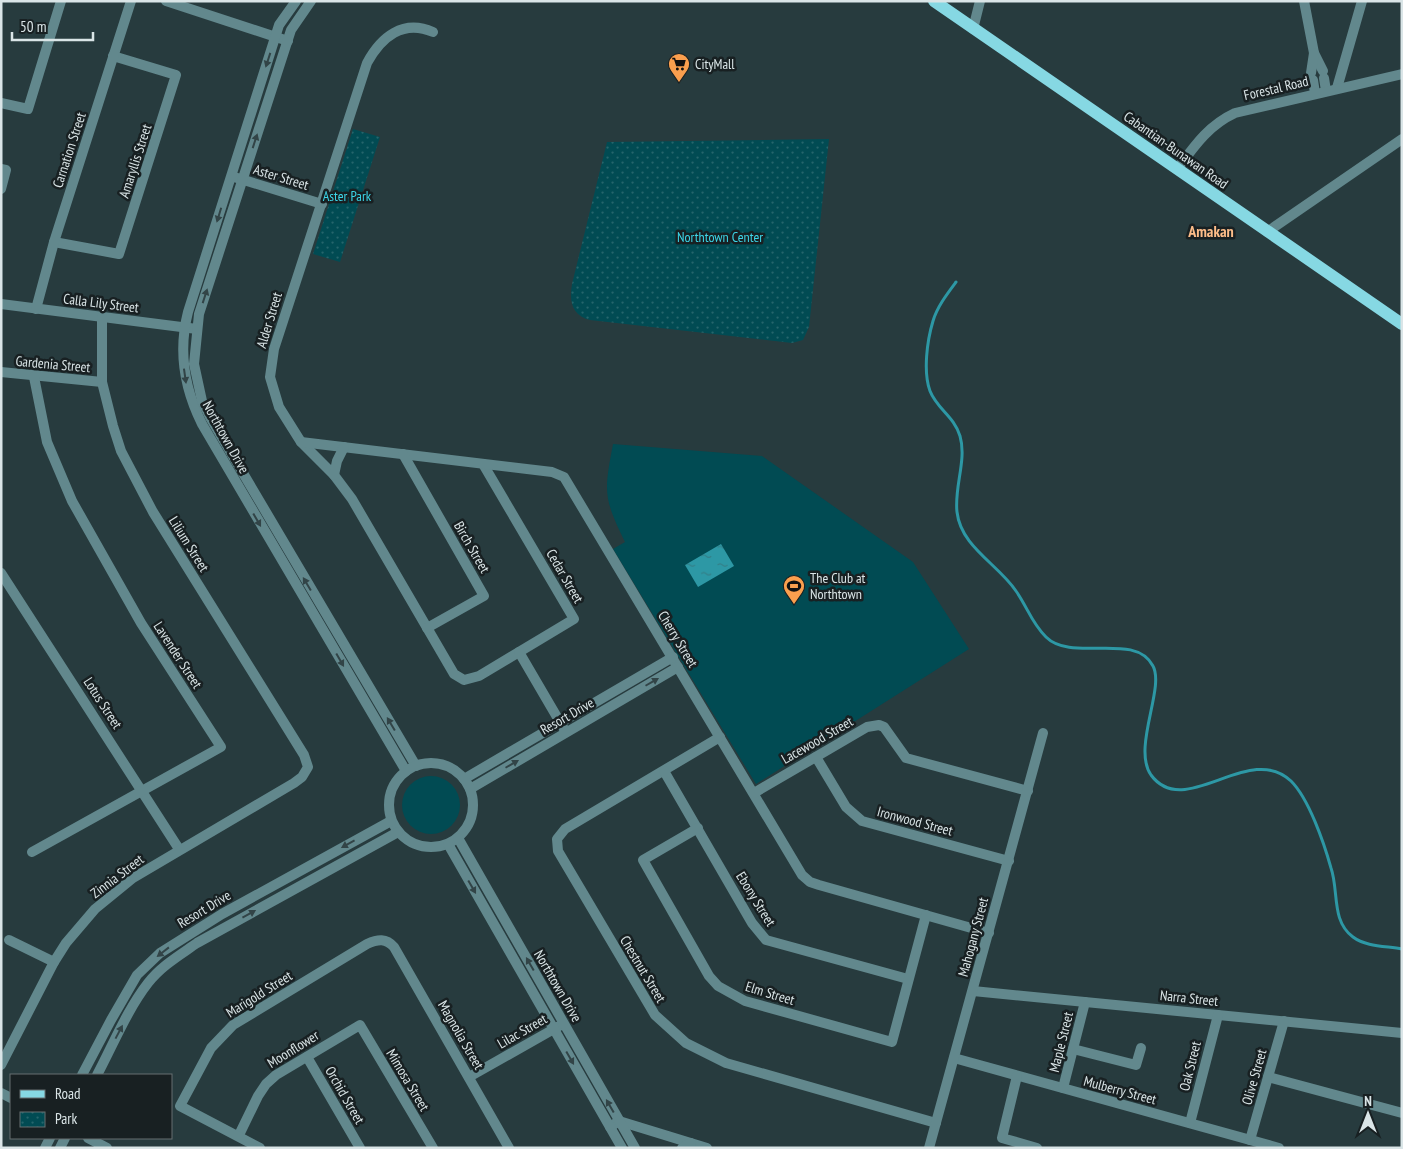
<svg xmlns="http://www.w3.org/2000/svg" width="1403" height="1149" viewBox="0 0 1403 1149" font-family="'PT Sans Narrow',sans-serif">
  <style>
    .grass { fill: #014b53 }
    .park { fill: url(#park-dots) }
    .water { fill: url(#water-ripples) }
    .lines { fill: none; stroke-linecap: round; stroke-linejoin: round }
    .stream { stroke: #2d98a5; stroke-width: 3 }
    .minor { stroke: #62888d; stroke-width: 10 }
    .tertiary { stroke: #62888d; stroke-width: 10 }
    .primary { stroke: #86d8e3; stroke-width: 12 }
    .oneway { fill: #324447 }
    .labels { text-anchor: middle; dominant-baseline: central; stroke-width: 5; stroke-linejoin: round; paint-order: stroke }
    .poi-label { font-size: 14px; fill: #dae5e7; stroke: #182022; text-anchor: start }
    .street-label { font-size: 14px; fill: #dae5e7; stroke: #182022 }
    .park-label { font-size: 14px; fill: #3cd6e8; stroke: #182022 }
    .quarter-label { font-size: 16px; font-weight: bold; fill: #fdbd89; stroke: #182022 }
  </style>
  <defs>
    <pattern id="park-dots" width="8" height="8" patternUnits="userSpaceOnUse" patternTransform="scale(1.25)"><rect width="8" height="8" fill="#014b53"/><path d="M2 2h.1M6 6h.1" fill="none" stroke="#25656c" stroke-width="1.8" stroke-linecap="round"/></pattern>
    <pattern id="water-ripples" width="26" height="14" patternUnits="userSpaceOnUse" patternTransform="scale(1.25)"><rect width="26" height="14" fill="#2d98a5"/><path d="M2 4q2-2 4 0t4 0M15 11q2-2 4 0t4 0" fill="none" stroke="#337f88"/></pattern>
  </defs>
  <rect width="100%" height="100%" fill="#273b3e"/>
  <g class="grass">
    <path d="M613 444 762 456 913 562 969 649 756 784 613 549 625 542C603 497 604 492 613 444Z"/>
    <circle cx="431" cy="805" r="29"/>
  </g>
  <g class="park">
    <path d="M353 129 380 137 340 262 313 254Z"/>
    <path d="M829 139 809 327 803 340 792 343 590 320C572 315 569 302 572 284L607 142Z"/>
  </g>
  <path class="water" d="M721 544 734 566 698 587 685 565Z"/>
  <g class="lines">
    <path class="stream" d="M956 282C947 294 937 307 933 321 927 341 923 372 930 391 937 409 954 416 960 436 967 460 954 487 957 512 961 547 998 564 1016 591 1028 608 1031 622 1046 637 1072 663 1135 631 1153 666 1165 688 1132 748 1151 775 1185 821 1249 741 1291 781 1309 799 1324 843 1331 868 1339 891 1331 921 1353 937 1366 947 1387 946 1402 949"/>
    <g class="minor">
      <path d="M166 1 288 41"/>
      <path d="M1304 1 1314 53 1323 71"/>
      <path d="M973 29 980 1"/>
      <path d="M433 32C403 19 381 37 367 63L274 349 270 377 279 407 301 442 334 475 352 499 454 674 464 680 479 676 574 619 483 464"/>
      <path d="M1311 73 1314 53"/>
      <path d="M1324 78 1326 91"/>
      <path d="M1313 80 1315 93"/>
      <path d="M1337 88 1362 1"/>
      <path d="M1 103 28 109 61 1"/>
      <path d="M1 169 6 170 1 189"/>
      <path d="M234 177 322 204"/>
      <path d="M1267 232 1402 139"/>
      <path d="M54 242 119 254 176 75 113 56"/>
      <path d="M1 304 197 329"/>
      <path d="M36 309 54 242 131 1"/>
      <path d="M1 372 102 382"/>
      <path d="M301 442 552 472 564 477 802 875 810 882 819 885 989 933"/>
      <path d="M403 454 484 596 427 628"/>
      <path d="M334 475 337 461 344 447"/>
      <path d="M1 573 179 849"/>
      <path d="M519 652 564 729"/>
      <path d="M720 737 565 829 557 839 558 851 655 1015 686 1043 726 1063 936 1123"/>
      <path d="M816 757 846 807 862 821 1009 861"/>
      <path d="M664 771 752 923 766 940 908 979"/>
      <path d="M464 779 673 657"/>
      <path d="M470 789 678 667"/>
      <path d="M754 793 867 727 879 725 884 727 906 758 1028 791"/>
      <path d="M698 828 643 860 709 976 718 986 745 1001 892 1042 926 915"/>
      <path d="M32 852 221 747 141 623 72 501 47 442 34 377"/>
      <path d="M9 940 54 962"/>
      <path d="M973 991 1402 1033"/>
      <path d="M1073 1049 1136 1065 1141 1048"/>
      <path d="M307 1057 360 1148"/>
      <path d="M954 1058 1279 1148"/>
      <path d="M1 1065 54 962 66 943 95 909 133 878 294 783 302 777 308 767 304 755 153 512 121 451 113 426 102 382V317"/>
      <path d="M1017 1076 1002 1138 1037 1148"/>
      <path d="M469 1077 561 1025"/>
      <path d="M1268 1077 1402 1113"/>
      <path d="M1063 1088 1085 1002"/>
      <path d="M1 1093 11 1098"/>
      <path d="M1190 1123 1218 1015"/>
      <path d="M610 1127 619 1121 707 1148"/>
      <path d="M239 1135 258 1096 266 1084 276 1075 360 1025 433 1148"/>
      <path d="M88 1138 107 1148"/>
      <path d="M1250 1140 1284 1021"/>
      <path d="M260 1148 180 1106 211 1048 233 1025 367 944C378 939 386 938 394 947L509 1148"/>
      <path d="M929 1148 1043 733"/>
    </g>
    <g class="tertiary">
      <path d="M296 1 279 25 188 312C178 351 184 388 202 424L406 771"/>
      <path d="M311 1 291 30 199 314 194 364 202 401 211 419 416 766"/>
      <path d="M1178 168C1195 145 1209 125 1235 113L1402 74"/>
      <circle cx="431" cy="805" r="42"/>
      <path d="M458 838 635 1148"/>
      <path d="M448 844 622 1148"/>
      <path d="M82 1075 111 1020 137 975 160 953 222 914 391 821"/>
      <path d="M97 1075C113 1045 127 1010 148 983 161 966 180 955 197 943L398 832"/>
      <path d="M45 1148 50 1138"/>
      <path d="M60 1148 65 1138"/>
      <path d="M682 1148 691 1143"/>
    </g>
    <path class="primary" d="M934 1 1402 324"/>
  </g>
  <defs><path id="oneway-solid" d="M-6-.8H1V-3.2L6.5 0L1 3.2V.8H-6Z" transform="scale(1.25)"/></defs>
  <g class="oneway">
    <use href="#oneway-solid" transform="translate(268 60) rotate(108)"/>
    <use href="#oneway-solid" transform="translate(255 141) rotate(-72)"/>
    <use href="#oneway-solid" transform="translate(219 215) rotate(107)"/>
    <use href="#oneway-solid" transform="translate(205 296) rotate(-72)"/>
    <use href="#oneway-solid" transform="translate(185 376) rotate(82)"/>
    <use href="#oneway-solid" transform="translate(257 520) rotate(60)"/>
    <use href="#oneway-solid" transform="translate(307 584) rotate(-121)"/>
    <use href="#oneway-solid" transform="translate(340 660) rotate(60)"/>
    <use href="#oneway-solid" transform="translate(652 682) rotate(-30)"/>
    <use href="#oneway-solid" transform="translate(391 724) rotate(-121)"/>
    <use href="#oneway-solid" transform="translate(512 764) rotate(-30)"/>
    <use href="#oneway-solid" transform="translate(348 844) rotate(151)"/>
    <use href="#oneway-solid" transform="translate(472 887) rotate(60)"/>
    <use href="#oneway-solid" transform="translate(249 914) rotate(-29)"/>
    <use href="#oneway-solid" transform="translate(163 952) rotate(142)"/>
    <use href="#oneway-solid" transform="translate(530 964) rotate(-120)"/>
    <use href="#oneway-solid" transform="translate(119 1032) rotate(-62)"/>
    <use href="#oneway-solid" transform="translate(570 1058) rotate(60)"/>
    <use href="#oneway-solid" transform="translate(610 1106) rotate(-120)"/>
  </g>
  <defs>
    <g id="supermarket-pin" transform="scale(1.125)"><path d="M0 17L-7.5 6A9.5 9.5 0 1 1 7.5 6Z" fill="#fa9f4e" stroke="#182022"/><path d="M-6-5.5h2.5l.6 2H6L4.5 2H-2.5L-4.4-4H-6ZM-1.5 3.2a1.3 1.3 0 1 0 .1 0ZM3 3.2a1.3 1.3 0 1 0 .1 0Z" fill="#111"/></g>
    <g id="stadium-pin" transform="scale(1.125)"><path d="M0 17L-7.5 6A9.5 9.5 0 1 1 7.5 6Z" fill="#fa9f4e" stroke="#182022"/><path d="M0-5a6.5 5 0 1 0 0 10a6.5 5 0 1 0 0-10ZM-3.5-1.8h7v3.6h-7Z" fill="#111"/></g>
  </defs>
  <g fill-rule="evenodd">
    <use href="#supermarket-pin" x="679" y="64"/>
    <use href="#stadium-pin" x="794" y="586"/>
  </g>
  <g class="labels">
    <g class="poi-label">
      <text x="695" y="64">CityMall</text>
      <text x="810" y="578">The Club at<tspan x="810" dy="16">Northtown</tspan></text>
    </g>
    <g class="street-label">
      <text transform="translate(1276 88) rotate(-13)">Forestal Road</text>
      <text transform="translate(69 150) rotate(-72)">Carnation Street</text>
      <text transform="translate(1176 150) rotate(35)">Cabantian-Bunawan Road</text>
      <text transform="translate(135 161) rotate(-72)">Amaryllis Street</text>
      <text transform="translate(281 177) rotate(17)">Aster Street</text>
      <text transform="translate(101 303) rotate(7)">Calla Lily Street</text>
      <text transform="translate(269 320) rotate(-73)">Alder Street</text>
      <text transform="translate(53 364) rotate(5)">Gardenia Street</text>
      <text transform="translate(226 437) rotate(61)">Northtown Drive</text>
      <text transform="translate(189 544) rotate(58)">Lilium Street</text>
      <text transform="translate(472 547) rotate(60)">Birch Street</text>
      <text transform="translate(565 576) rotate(60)">Cedar Street</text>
      <text transform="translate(678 639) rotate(59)">Cherry Street</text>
      <text transform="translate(178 655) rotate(57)">Lavender Street</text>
      <text transform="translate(103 703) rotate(57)">Lotus Street</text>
      <text transform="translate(567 716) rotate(-30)">Resort Drive</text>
      <text transform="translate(817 740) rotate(-30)">Lacewood Street</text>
      <text transform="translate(915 821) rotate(15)">Ironwood Street</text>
      <text transform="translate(117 876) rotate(-37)">Zinnia Street</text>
      <text transform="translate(756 899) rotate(58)">Ebony Street</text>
      <text transform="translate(204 909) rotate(-31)">Resort Drive</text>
      <text transform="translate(973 937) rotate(-75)">Mahogany Street</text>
      <text transform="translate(643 969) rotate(59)">Chestnut Street</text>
      <text transform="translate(558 986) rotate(60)">Northtown Drive</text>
      <text transform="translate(770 993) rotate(17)">Elm Street</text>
      <text transform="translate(259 994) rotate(-32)">Marigold Street</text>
      <text transform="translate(1189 998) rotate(6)">Narra Street</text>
      <text transform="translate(522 1031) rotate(-30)">Lilac Street</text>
      <text transform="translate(461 1035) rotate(60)">Magnolia Street</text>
      <text transform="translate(1061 1042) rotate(-76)">Maple Street</text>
      <text transform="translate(293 1049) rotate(-32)">Moonflower</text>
      <text transform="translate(1190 1066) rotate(-76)">Oak Street</text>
      <text transform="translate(1254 1077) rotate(-74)">Olive Street</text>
      <text transform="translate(408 1080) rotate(59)">Mimosa Street</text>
      <text transform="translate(1120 1090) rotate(15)">Mulberry Street</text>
      <text transform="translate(345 1095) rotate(60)">Orchid Street</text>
    </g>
    <g class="park-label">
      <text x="347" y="196">Aster Park</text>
      <text x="720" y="237">Northtown Center</text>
    </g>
    <g class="quarter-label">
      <text x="1211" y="231">Amakan</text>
    </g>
  </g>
  <rect width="1403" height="1149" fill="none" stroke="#dae5e7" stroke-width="5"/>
  <rect x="10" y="1074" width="162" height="65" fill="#182022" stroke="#666f71"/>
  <rect x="20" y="1090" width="25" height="8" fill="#86d8e3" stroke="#666f71"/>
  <text x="55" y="1099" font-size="15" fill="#dae5e7">Road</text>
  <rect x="20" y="1112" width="25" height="15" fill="url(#park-dots)" stroke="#666f71"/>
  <text x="55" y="1124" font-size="15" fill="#dae5e7">Park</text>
  <g transform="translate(1368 1114)" stroke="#182022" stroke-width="4" paint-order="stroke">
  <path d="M0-4L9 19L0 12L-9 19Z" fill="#dae5e7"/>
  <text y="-8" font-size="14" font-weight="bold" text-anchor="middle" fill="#dae5e7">N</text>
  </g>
  <path d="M12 32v8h81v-8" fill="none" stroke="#dae5e7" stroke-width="2.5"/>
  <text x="20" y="32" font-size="15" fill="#dae5e7" stroke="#182022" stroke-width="4" paint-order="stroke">50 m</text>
</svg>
